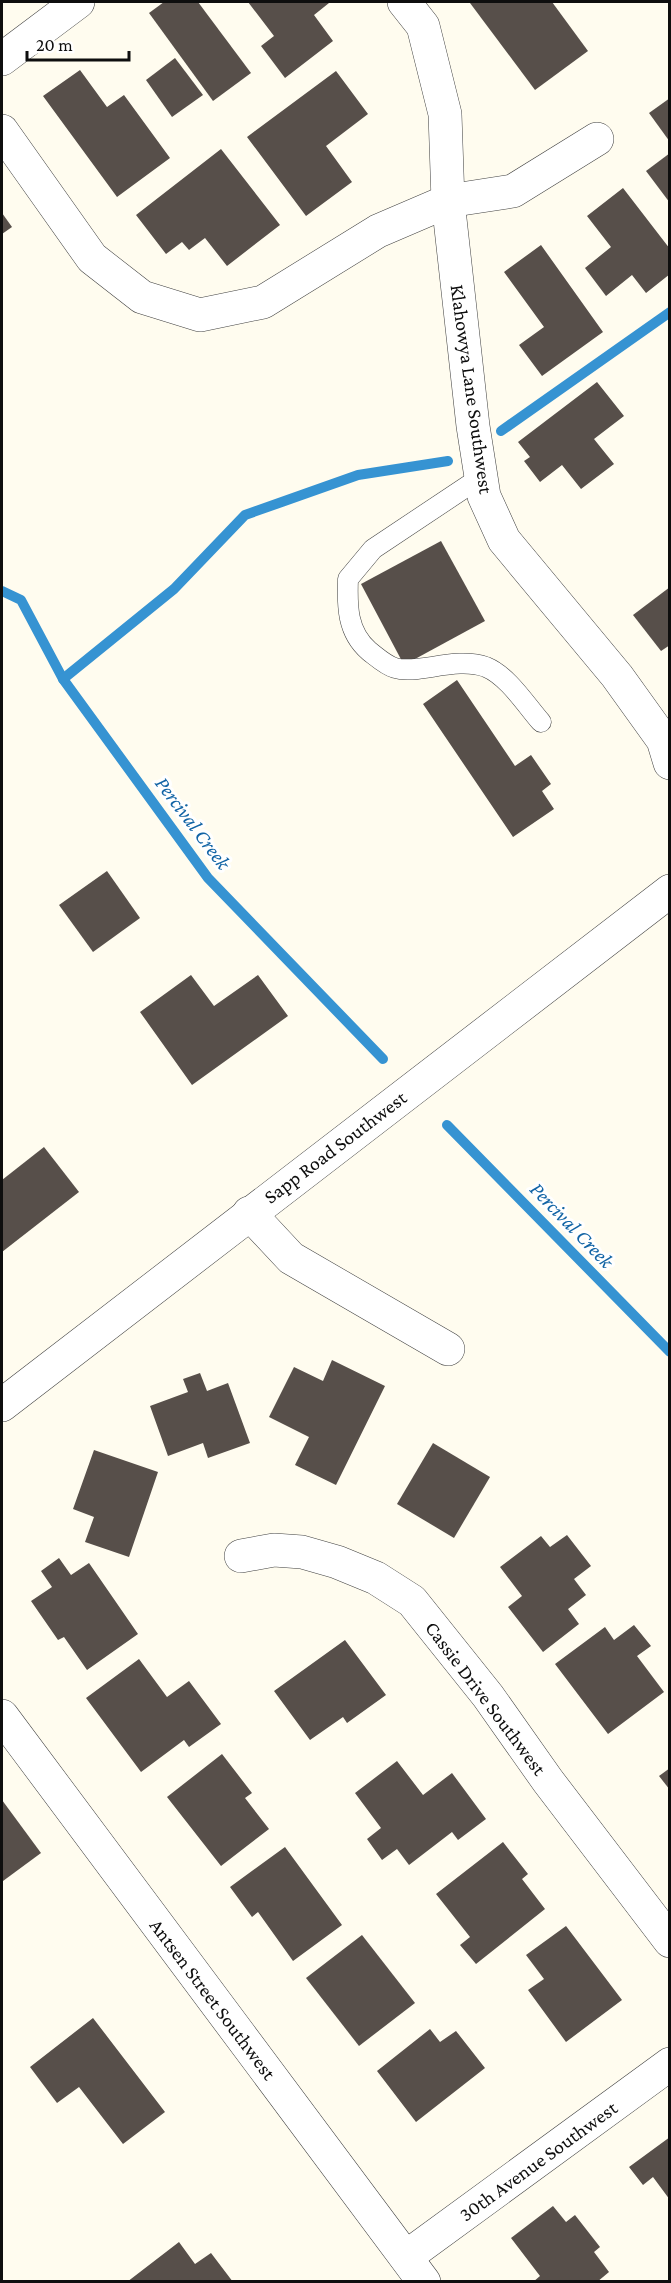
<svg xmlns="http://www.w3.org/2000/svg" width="671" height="2283" viewBox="0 0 671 2283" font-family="'Crimson Pro',serif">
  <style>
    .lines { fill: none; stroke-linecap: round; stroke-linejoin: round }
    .stream { stroke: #3693d2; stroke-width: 10 }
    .building { fill: #574f4a }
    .service-casing { stroke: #414141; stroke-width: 21 }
    .minor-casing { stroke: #414141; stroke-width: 34 }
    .tertiary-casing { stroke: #414141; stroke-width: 34 }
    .service { stroke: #fff; stroke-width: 20 }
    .minor { stroke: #fff; stroke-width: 33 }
    .tertiary { stroke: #fff; stroke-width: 33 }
    .labels { text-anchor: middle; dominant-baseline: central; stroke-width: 6; stroke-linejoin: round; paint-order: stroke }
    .street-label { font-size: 20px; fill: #0e0e0e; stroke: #fff }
    .water-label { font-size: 21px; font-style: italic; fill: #1264a5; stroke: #fff }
  </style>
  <rect width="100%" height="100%" fill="#fffcef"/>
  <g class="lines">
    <g class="stream">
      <path d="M501 431 670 312"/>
      <path d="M2 591 21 600 63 679 208 878 383 1059"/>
      <path d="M63 679 174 589 245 515 358 475 448 461"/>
      <path d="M447 1125 670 1352"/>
    </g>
  </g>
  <g class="building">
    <path d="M164 2H198L251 73 213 101 149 13Z"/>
    <path d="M248 2H328L329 3 314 15 333 41 285 78 261 46 274 36Z"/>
    <path d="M473 2H552L588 51 535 90 470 3Z"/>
    <path d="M175 58 203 95 172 117 146 80Z"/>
    <path d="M80 70 107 107 124 95 170 158 117 197 43 96Z"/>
    <path d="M336 71 368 114 326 146 352 182 306 216 247 137Z"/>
    <path d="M670 98V142L649 113Z"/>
    <path d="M221 149 280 225 227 266 205 238 189 250 182 242 166 254 136 215Z"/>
    <path d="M670 153V203L646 171Z"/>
    <path d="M623 188 670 249V274L646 293 632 275 606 296 585 268 611 247 587 216Z"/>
    <path d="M2 213 12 227 2 234Z"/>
    <path d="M541 245 603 332 542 376 519 345 544 327 504 272Z"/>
    <path d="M597 382 624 416 594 439 614 464 581 489 562 465 540 482 524 461 530 457 518 442Z"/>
    <path d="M441 541 485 621 404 665 361 584Z"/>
    <path d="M670 587V645L661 651 633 615Z"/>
    <path d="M457 680 515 766 531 755 551 784 542 791 554 809 513 837 423 704Z"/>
    <path d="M107 871 140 918 93 952 59 905Z"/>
    <path d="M191 975 214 1006 258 975 288 1016 192 1085 140 1012Z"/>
    <path d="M44 1147 79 1192 2 1252V1180Z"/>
    <path d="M332 1360 385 1386 336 1485 295 1465 309 1437 269 1417 294 1367 323 1381Z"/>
    <path d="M200 1373 207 1391 228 1383 250 1443 208 1458 203 1443 168 1456 150 1406 188 1392 183 1379Z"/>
    <path d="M433 1443 490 1477 454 1538 397 1504Z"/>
    <path d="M94 1450 158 1472 129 1557 85 1542 94 1517 73 1509Z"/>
    <path d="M567 1535 591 1566 574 1579 586 1595 568 1609 579 1624 543 1652 508 1607 522 1596 500 1567 541 1536 550 1547Z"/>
    <path d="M59 1558 71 1575 89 1563 138 1634 87 1670 64 1637 58 1640 31 1601 52 1587 41 1571Z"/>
    <path d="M634 1625 651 1646 637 1656 664 1692 608 1734 555 1664 605 1627 614 1640Z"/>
    <path d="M345 1640 386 1695 347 1723 343 1717 310 1740 274 1691Z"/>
    <path d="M139 1659 167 1697 189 1681 221 1724 189 1747 184 1740 141 1772 86 1698Z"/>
    <path d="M222 1754 252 1793 245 1798 269 1829 221 1866 167 1797Z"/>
    <path d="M397 1761 423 1795 452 1773 486 1819 458 1840 452 1832 409 1865 397 1849 382 1860 367 1839 381 1828 355 1793Z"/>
    <path d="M670 1768V1790L659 1776Z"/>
    <path d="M2 1800 41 1853 3 1881 2 1879Z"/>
    <path d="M503 1842 528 1874 522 1879 545 1909 476 1964 460 1945 470 1937 436 1894Z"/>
    <path d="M285 1847 342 1925 293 1961 258 1912 252 1917 230 1887Z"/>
    <path d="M566 1926 622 2000 566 2042 528 1990 544 1979 526 1955Z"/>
    <path d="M362 1935 415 2003 359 2046 306 1978Z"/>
    <path d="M93 2018 165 2112 123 2144 79 2087 57 2103 30 2067Z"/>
    <path d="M430 2029 440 2042 456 2031 485 2068 416 2122 377 2071Z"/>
    <path d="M670 2137V2200L653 2177 643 2185 629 2167Z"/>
    <path d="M553 2206 566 2222 575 2215 600 2247 594 2252 609 2272 597 2282H533L540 2276 511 2238Z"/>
    <path d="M179 2242 195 2264 211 2253 233 2282H127Z"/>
  </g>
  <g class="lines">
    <g class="service-casing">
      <path id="service" d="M481 477 373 549 348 579C347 606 347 632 369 651 377 657 385 665 395 668 417 675 456 656 486 667 508 676 526 705 541 722"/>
    </g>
    <g class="minor-casing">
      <g id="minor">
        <path d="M404 2 423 26 445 114 448 201 473 426 484 496 504 540 617 676 663 740 670 763"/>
        <path d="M2 59 78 2"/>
        <path d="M2 131 92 258 142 297 200 315 263 302 378 231 448 201 513 191 597 139"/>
        <path d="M249 1213 291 1258 448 1349"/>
        <path d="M241 1556 274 1550 302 1552 337 1562 376 1578 412 1601 488 1696 548 1781 670 1941"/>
        <path d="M2 1716 424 2282"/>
        <path d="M406 2257 670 2064"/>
      </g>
    </g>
    <g class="tertiary-casing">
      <path id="tertiary" d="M2 1405 670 891"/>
    </g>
    <use href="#service" class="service"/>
    <use href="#minor" class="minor"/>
    <use href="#tertiary" class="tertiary"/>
  </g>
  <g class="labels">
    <g class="street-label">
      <text transform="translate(472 389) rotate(82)">Klahowya Lane Southwest</text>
      <text transform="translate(335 1147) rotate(-37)">Sapp Road Southwest</text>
      <text transform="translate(486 1698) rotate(53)">Cassie Drive Southwest</text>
      <text transform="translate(213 1999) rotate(53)">Antsen Street Southwest</text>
      <text transform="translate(538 2161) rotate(-36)">30th Avenue Southwest</text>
    </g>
    <g class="water-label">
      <text transform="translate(193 823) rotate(53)">Percival Creek</text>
      <text transform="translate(572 1225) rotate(46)">Percival Creek</text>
    </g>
  </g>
  <rect width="671" height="2283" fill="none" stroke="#0e0e0e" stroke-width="6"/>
  <path d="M27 51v9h102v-9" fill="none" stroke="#0e0e0e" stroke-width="3"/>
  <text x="36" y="51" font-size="18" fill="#0e0e0e" stroke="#ffffff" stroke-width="4.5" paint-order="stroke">20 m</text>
</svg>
